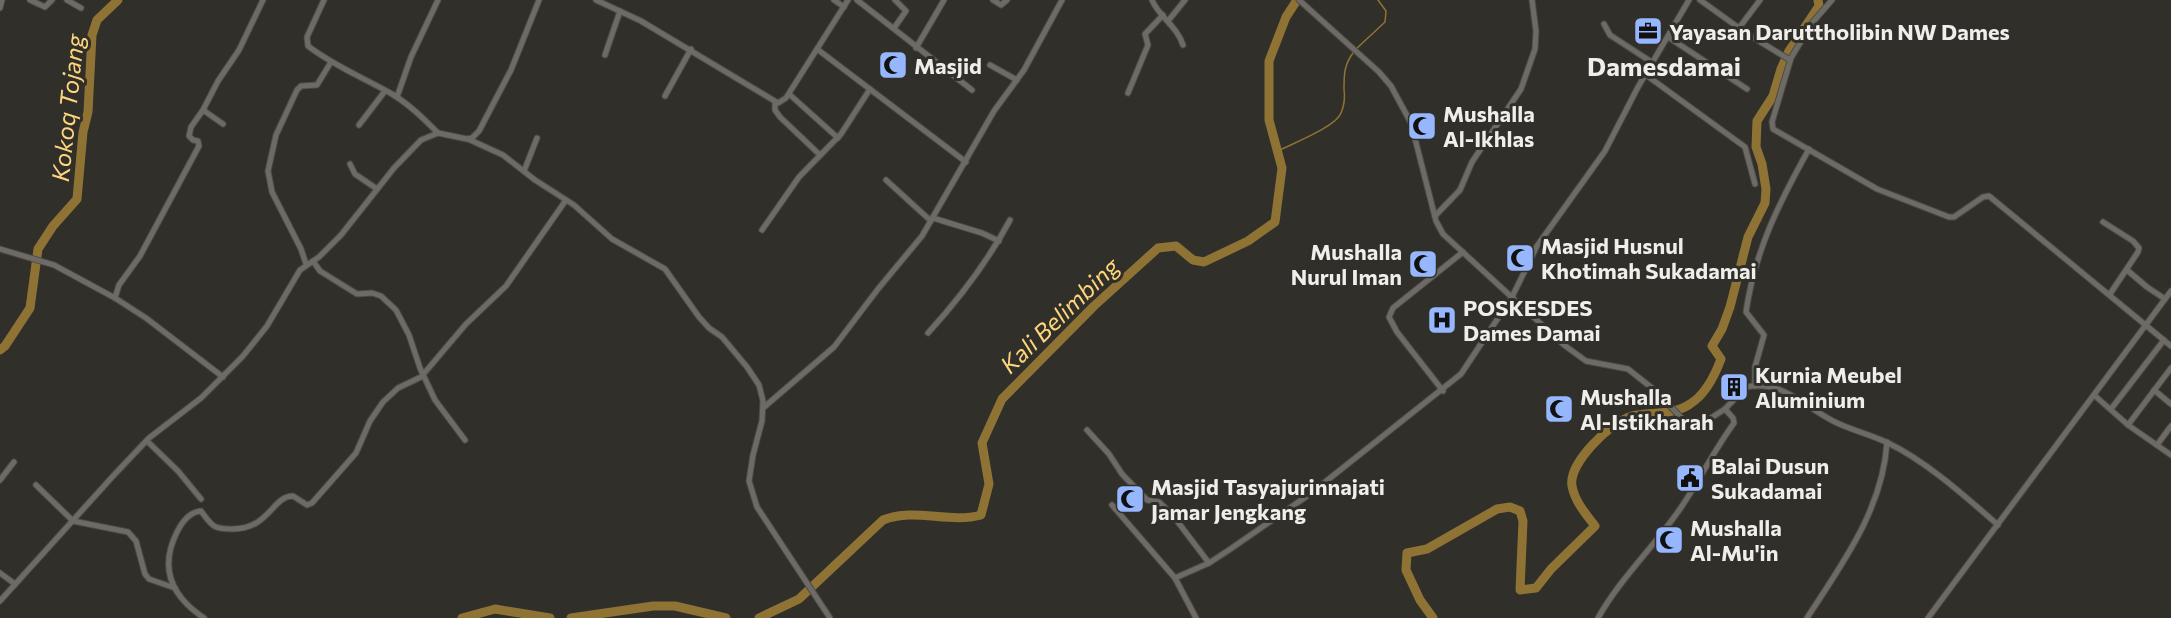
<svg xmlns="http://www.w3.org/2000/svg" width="2171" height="618" viewBox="0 0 2171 618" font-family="Commissioner,sans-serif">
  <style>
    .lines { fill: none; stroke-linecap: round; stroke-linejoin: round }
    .stream { stroke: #8f7335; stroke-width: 1.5 }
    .river { stroke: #8f7335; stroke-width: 9 }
    .minor-casing { stroke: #4c4b46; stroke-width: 7 }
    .minor { stroke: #6e6b66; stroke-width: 5 }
    .labels { text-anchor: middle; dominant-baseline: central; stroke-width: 6; stroke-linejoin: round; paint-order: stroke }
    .poi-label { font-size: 22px; font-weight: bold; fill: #efeeeb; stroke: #312f2a; text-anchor: start }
    .water-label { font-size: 24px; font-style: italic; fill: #fed57c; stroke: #312f2a }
    .quarter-label { font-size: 26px; font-weight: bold; fill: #efeeeb; stroke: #312f2a }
  </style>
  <rect width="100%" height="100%" fill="#312f2a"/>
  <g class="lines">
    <g class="stream">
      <path d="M1356 49 1385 22 1386 11 1378 0"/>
      <path d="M1276 152C1291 144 1336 127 1341 113 1344 106 1345 96 1344 89 1344 75 1344 65 1353 53"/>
    </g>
    <g class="river">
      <path d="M0 350 5 346 30 308 38 249 53 226 77 199 83 132 88 112 92 35 97 20 118 0"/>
      <path d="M462 618 495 609 550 618"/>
      <path d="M571 618 653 606H675L726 618"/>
      <path d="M759 618 799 599 883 520C915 507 948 524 981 515L989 484 982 443 1002 399 1094 306 1158 248 1176 246 1193 260 1204 262 1248 241 1275 222 1282 168 1269 120V61L1286 17 1297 0"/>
      <path d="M1433 618 1420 600 1406 570 1407 553 1427 549 1497 509 1510 507 1520 511 1523 521 1520 590 1536 588 1551 569 1595 526C1586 514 1575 502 1572 486 1568 463 1611 422 1632 416 1650 412 1675 415 1690 404 1705 395 1715 375 1721 359L1712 346 1722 329 1730 307 1748 237 1765 203 1766 189 1762 164 1756 147 1757 121 1773 96 1781 69 1789 51 1819 6 1818 0"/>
    </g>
    <g class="minor-casing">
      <g id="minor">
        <path d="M30 0 45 7 52 0"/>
        <path d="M67 0 81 8"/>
        <path d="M324 0 307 37 308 46C334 66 364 78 392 94 410 105 424 119 438 133"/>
        <path d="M596 0 641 21 778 103 786 98 848 0"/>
        <path d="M834 0 844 7"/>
        <path d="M857 0 972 90"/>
        <path d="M993 0 1001 5 1007 0"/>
        <path d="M1152 0C1159 17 1177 26 1183 45"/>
        <path d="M1299 0 1379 72 1391 86 1411 123 1436 221 1443 234 1564 345 1586 361 1628 369 1657 392 1687 424 1697 427 1725 409 1746 387C1783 380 1802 405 1833 421 1850 430 1870 434 1888 443 1926 461 1966 497 1998 525"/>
        <path d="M1700 0 1746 33 1790 60"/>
        <path d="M1832 0 1812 23 1791 58 1772 122 1773 129 1877 189 1949 217H1954L1983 197 1989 196 2171 346"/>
        <path d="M0 8 2 0"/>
        <path d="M1168 21 1185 0"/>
        <path d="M1604 24 1610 35 1653 63"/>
        <path d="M894 28 906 11 895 0"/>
        <path d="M1739 28 1760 0"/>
        <path d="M1668 37 1747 89"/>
        <path d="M916 48 944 0"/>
        <path d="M817 49 966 162"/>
        <path d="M605 55 620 11"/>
        <path d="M990 65 1017 80"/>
        <path d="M1646 75 1745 147 1755 184"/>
        <path d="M1128 93 1148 45 1145 34 1163 15"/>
        <path d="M789 94 838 138"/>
        <path d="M665 96 691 49"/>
        <path d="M397 97 411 57 438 0"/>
        <path d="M775 102V110L780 117 820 155"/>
        <path d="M203 110 223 124"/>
        <path d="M359 125 385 91"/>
        <path d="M468 139 503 155 535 180 574 205 612 239 665 269 699 317 709 328 722 337 747 367 759 385 763 401 762 421 753 455 749 481 757 507 830 618"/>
        <path d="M350 164 355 174 377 189"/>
        <path d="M524 171 537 138"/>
        <path d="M886 180 931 221"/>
        <path d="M1435 216 1460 190 1472 162 1521 89 1535 49 1536 31 1532 0"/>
        <path d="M933 218 982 233 999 241"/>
        <path d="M2103 222 2133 241 2139 248 2138 252 2110 294"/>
        <path d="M762 230 799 177 841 134 870 89"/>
        <path d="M0 249 54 265 115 298"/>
        <path d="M313 261 320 271 357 294 372 293 381 296 396 310 409 335 420 368 435 400 465 440"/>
        <path d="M306 264 301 249 272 192 268 171 276 135 297 90 301 86 317 85 331 62"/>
        <path d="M2127 270 2147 287 2165 299"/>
        <path d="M928 333C960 298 988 261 1010 220"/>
        <path d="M223 377 146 318 115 298 119 285 140 256 199 146 198 141 193 140 189 136 191 127 203 110 218 81 239 50 263 0"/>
        <path d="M1755 386V367L1764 335 1746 312C1755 250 1779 203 1809 149"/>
        <path d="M2154 390 2171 404"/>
        <path d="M1443 391 1397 332 1389 317 1393 308 1463 252"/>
        <path d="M2094 395 2128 425 2171 455"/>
        <path d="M763 408 834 347 878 289 922 236 994 111 1024 70 1062 0"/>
        <path d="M2111 409 2164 340"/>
        <path d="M2128 425 2171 368"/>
        <path d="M1087 430 1109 454 1122 474 1147 500 1159 502 1171 513 1209 563"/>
        <path d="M147 441 178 471 201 499"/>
        <path d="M2157 445 2171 426"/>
        <path d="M0 480 14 462"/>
        <path d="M36 485 73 521 128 532 136 541 145 574 149 579 175 588"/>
        <path d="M1112 505 1175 578 1196 618"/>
        <path d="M0 573 15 584"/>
        <path d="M1175 578 1209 563 1229 550 1310 494 1461 374 1512 297 1537 246 1605 151 1638 87 1689 0"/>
        <path d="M0 601 114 475 149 438 201 398 243 356 267 326 300 270 319 257 341 235 394 168 421 140 438 133 467 139 472 138 479 131 511 70 539 0"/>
        <path d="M204 618C171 596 159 568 177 532 182 522 189 512 201 511 212 526 213 529 232 529 270 529 272 496 293 496L307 505 312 503 356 453 370 421 383 402 398 388 421 377 466 324 506 286 566 200"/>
        <path d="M1598 618C1621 577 1656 545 1682 506 1700 479 1715 449 1734 423L1733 418 1725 409"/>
        <path d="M1807 618C1842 564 1883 509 1887 442"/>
        <path d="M1928 618 2171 291"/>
      </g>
    </g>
    <use href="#minor" class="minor"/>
  </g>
  <defs>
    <g id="office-square" transform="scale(1.5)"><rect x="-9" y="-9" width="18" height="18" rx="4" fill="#96b6fd" stroke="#312f2a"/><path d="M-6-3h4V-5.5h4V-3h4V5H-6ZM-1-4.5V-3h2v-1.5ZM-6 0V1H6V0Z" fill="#111"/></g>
    <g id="mosque-square" transform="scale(1.5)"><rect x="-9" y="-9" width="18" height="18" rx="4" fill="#96b6fd" stroke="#312f2a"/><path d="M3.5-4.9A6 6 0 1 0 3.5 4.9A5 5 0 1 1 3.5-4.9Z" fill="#111"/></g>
    <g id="hospital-square" transform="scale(1.5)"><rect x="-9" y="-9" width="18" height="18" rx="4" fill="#96b6fd" stroke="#312f2a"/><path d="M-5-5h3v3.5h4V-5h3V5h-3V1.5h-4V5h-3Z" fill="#111"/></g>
    <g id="building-square" transform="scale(1.5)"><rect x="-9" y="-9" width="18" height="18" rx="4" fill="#96b6fd" stroke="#312f2a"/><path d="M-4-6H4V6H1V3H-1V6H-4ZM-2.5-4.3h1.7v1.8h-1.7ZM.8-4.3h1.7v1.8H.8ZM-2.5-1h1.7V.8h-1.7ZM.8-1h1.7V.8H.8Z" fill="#111"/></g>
    <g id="civic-square" transform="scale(1.5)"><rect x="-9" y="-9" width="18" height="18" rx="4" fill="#96b6fd" stroke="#312f2a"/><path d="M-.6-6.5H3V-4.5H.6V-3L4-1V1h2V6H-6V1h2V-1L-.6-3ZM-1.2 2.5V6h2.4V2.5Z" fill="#111"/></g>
  </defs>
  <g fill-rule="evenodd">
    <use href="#office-square" x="1648" y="31"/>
    <use href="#mosque-square" x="893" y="65"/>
    <use href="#mosque-square" x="1422" y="126"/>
    <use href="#mosque-square" x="1520" y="258"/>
    <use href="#mosque-square" x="1423" y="264"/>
    <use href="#hospital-square" x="1442" y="320"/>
    <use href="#building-square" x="1734" y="387"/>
    <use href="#mosque-square" x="1559" y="409"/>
    <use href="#civic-square" x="1690" y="478"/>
    <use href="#mosque-square" x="1130" y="499"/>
    <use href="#mosque-square" x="1669" y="540"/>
  </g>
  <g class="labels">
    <g class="poi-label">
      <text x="1669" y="31">Yayasan Daruttholibin NW Dames</text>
      <text x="914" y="65">Masjid</text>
      <text x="1443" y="113">Mushalla<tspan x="1443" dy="25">Al-Ikhlas</tspan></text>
      <text x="1541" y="245">Masjid Husnul<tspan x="1541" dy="25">Khotimah Sukadamai</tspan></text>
      <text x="1402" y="251" text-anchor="end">Mushalla<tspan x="1402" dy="25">Nurul Iman</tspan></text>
      <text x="1463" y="307">POSKESDES<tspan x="1463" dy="25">Dames Damai</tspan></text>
      <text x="1755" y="374">Kurnia Meubel<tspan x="1755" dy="25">Aluminium</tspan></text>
      <text x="1580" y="396">Mushalla<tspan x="1580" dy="25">Al-Istikharah</tspan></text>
      <text x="1711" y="465">Balai Dusun<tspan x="1711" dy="25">Sukadamai</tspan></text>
      <text x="1151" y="486">Masjid Tasyajurinnajati<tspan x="1151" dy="25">Jamar Jengkang</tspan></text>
      <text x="1690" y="527">Mushalla<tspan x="1690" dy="25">Al-Mu'in</tspan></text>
    </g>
    <g class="water-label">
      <text transform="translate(67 108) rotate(-84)">Kokoq Tojang</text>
      <text transform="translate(1059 315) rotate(-44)">Kali Belimbing</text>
    </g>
    <g class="quarter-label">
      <text x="1664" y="65">Damesdamai</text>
    </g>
  </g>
</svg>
